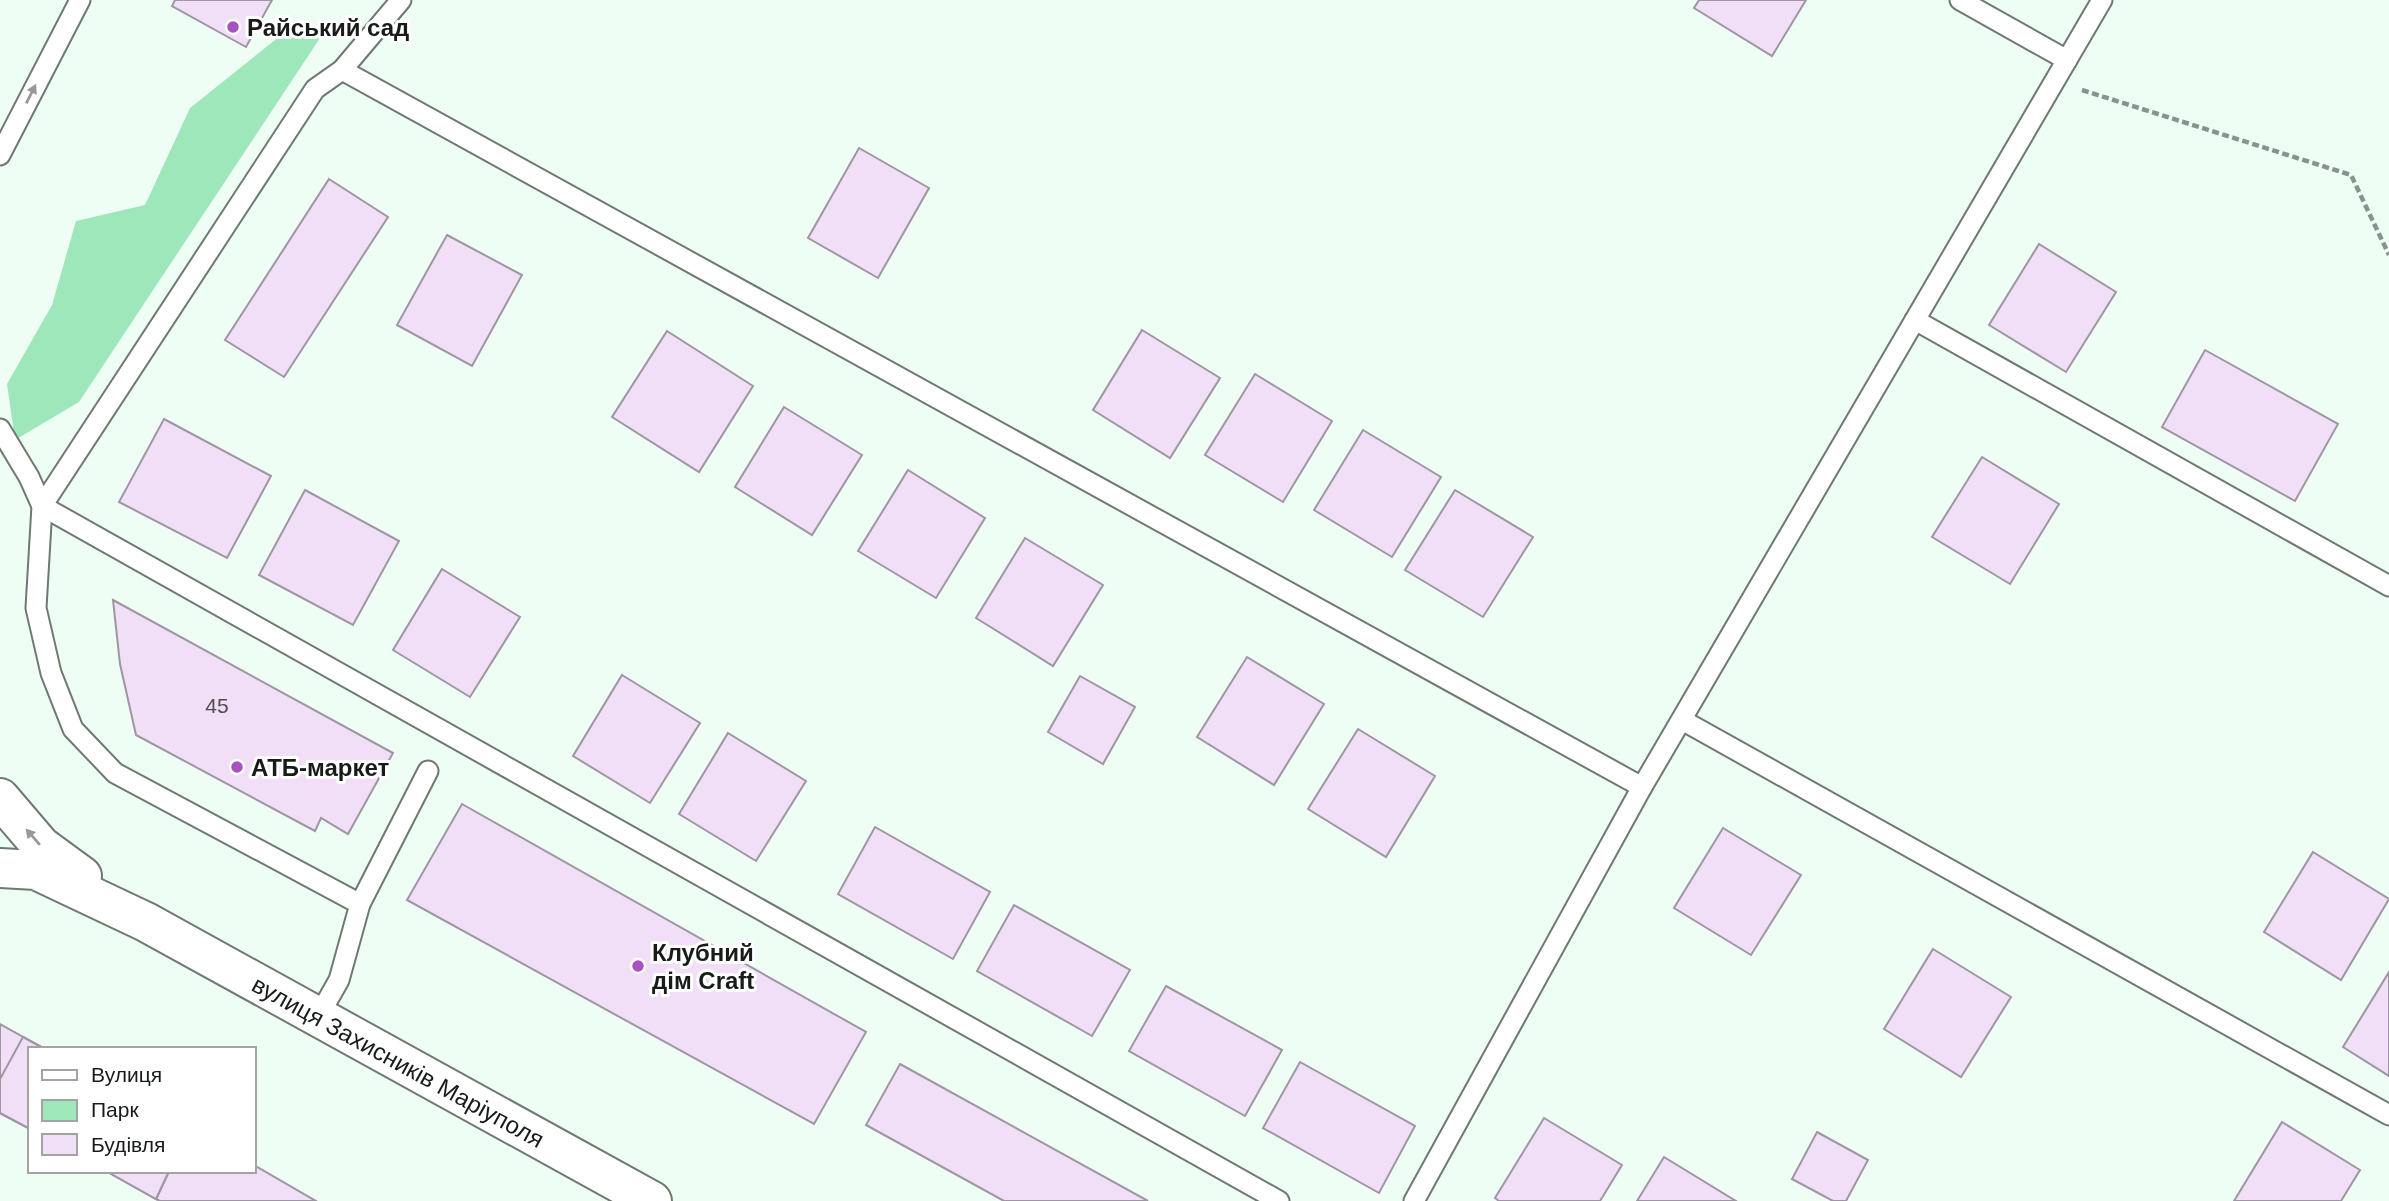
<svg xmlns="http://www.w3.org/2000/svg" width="2389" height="1201" viewBox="0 0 2389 1201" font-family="Helvetica,sans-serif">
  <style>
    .green { fill: #9ee7bb }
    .building { fill: #f1def7; stroke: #9e96a1; stroke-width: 2 }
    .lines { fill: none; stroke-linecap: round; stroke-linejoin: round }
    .service-casing { stroke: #6d7971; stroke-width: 23 }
    .secondary-casing { stroke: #6d7971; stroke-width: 42 }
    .path { stroke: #88938c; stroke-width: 4.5; stroke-dasharray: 7 3.5; stroke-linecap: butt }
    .service { stroke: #fff; stroke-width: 19 }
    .secondary { stroke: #fff; stroke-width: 38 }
    .oneway { fill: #979998 }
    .poi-dot { fill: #a652c1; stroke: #fff; stroke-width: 2.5 }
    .labels { text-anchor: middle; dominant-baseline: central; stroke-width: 6; stroke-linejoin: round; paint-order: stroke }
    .number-label { font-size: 21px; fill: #4e4c50 }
    .poi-label { font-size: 24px; font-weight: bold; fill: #171c19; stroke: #fff; text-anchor: start }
    .street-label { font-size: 24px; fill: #171c19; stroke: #fff }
  </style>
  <rect width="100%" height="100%" fill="#effef4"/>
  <path class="green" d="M285 32H324L79 402 15 440 7 384 52 305 76 221 145 205 190 108Z"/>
  <g class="building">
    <path d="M175 0H272L246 47 172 6Z"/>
    <path d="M1699 0H1806L1772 56 1694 8Z"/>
    <path d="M859 148 929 188 878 278 808 238Z"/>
    <path d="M329 179 388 217 284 377 225 340Z"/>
    <path d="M447 235 522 275 472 366 397 325Z"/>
    <path d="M2039 244 2116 292 2066 372 1989 325Z"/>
    <path d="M1142 330 1220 378 1170 458 1093 410Z"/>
    <path d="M667 331 753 386 699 472 612 417Z"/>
    <path d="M2205 350 2338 424 2295 501 2162 427Z"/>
    <path d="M1255 374 1332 421 1283 502 1205 455Z"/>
    <path d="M784 407 862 455 812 535 735 487Z"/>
    <path d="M164 419 271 476 227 558 119 502Z"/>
    <path d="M1363 430 1441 477 1392 557 1314 510Z"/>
    <path d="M1982 457 2059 504 2010 584 1932 537Z"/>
    <path d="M908 470 985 518 936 598 858 551Z"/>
    <path d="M305 490 399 541 353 625 259 575Z"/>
    <path d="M1455 490 1533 537 1483 617 1405 570Z"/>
    <path d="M1025 538 1103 585 1053 666 976 618Z"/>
    <path d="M442 569 520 617 470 697 393 650Z"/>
    <path d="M113 600 393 753 348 834 321 818 315 831 136 735 120 664Z"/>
    <path d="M1247 657 1324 704 1274 785 1197 737Z"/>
    <path d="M622 675 700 723 650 803 573 756Z"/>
    <path d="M1080 676 1135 707 1103 764 1048 732Z"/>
    <path d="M1358 729 1435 776 1386 857 1308 809Z"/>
    <path d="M728 733 806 781 756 861 679 814Z"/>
    <path d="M462 804 866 1032 814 1124 407 900Z"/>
    <path d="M875 827 990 892 953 959 838 894Z"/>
    <path d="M1723 828 1801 875 1751 955 1674 908Z"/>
    <path d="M2313 852 2389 899 2341 980 2264 932Z"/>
    <path d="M1014 905 1130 970 1092 1036 977 971Z"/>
    <path d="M1933 949 2011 997 1961 1077 1884 1029Z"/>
    <path d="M2389 972V1076L2343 1047Z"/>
    <path d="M1166 986 1282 1050 1245 1116 1129 1051Z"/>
    <path d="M0 1024 45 1049H30V1129L0 1113Z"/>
    <path d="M23 1037 45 1049H30V1129L0 1113V1079Z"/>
    <path d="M1300 1062 1415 1126 1379 1193 1263 1128Z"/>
    <path d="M900 1064 1148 1201H1004L866 1125Z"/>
    <path d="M1544 1118 1622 1165 1600 1201H1499L1495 1198Z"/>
    <path d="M2282 1122 2360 1170 2341 1201H2234Z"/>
    <path d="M1817 1132 1868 1160 1846 1201H1833L1792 1179Z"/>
    <path d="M1664 1157 1736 1201H1637Z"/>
    <path d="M254 1165 316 1201H160L156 1199 169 1171H254Z"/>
    <path d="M106 1171H169L156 1199Z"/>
    <path d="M106 1171H169L156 1199Z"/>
  </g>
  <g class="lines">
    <g class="service-casing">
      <g id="service">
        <path d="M401 0 342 70 315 89 42 506 1279 1201"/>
        <path d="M1960 0 2067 60"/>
        <path d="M342 70 1642 787"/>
        <path d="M0 155 80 0"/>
        <path d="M1915 320 2389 586"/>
        <path d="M0 429 29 477 42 506 36 608 51 673 73 729 115 773 360 904 339 980 318 1017"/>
        <path d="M1682 720 2389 1115"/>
        <path d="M360 904 428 771"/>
        <path d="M1414 1201 1642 787 2102 0"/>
      </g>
    </g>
    <g class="secondary-casing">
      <g id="secondary">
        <path d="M0 798 41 846 82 876"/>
        <path id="s1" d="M0 868 36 870 146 922 652 1201"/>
      </g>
    </g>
    <path class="path" d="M2082 90 2351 175 2389 255"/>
    <use href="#service" class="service"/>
    <use href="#secondary" class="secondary"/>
  </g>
  <defs><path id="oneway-solid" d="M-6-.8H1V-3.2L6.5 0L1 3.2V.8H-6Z" transform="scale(1.75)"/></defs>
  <g class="oneway">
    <use href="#oneway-solid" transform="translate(31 94) rotate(-63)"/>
    <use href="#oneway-solid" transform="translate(33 837) rotate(-131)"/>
  </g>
  <g class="poi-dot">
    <circle cx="233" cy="27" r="7"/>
    <circle cx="237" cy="767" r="7"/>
    <circle cx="638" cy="966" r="7"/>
  </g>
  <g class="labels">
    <g class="number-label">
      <text x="217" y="705">45</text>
    </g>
    <g class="poi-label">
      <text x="247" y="27">Райський сад</text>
      <text x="251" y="767">АТБ-маркет</text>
      <text x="652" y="952">Клубний<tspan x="652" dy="28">дім Craft</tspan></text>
    </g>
    <g class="street-label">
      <text stroke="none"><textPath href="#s1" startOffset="446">вулиця Захисників Маріуполя</textPath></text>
    </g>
  </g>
  <rect x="28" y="1047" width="228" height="126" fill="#ffffff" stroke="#a2a4a3" stroke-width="2"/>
  <rect x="42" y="1070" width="35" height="10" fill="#ffffff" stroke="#a2a4a3" stroke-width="2"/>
  <text x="91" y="1082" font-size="21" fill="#171c19">Вулиця</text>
  <rect x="42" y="1100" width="35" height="21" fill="#9ee7bb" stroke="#a2a4a3" stroke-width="2"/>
  <text x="91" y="1117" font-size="21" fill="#171c19">Парк</text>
  <rect x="42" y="1134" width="35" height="21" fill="#f1def7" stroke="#a2a4a3" stroke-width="2"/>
  <text x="91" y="1152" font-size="21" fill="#171c19">Будівля</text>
</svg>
